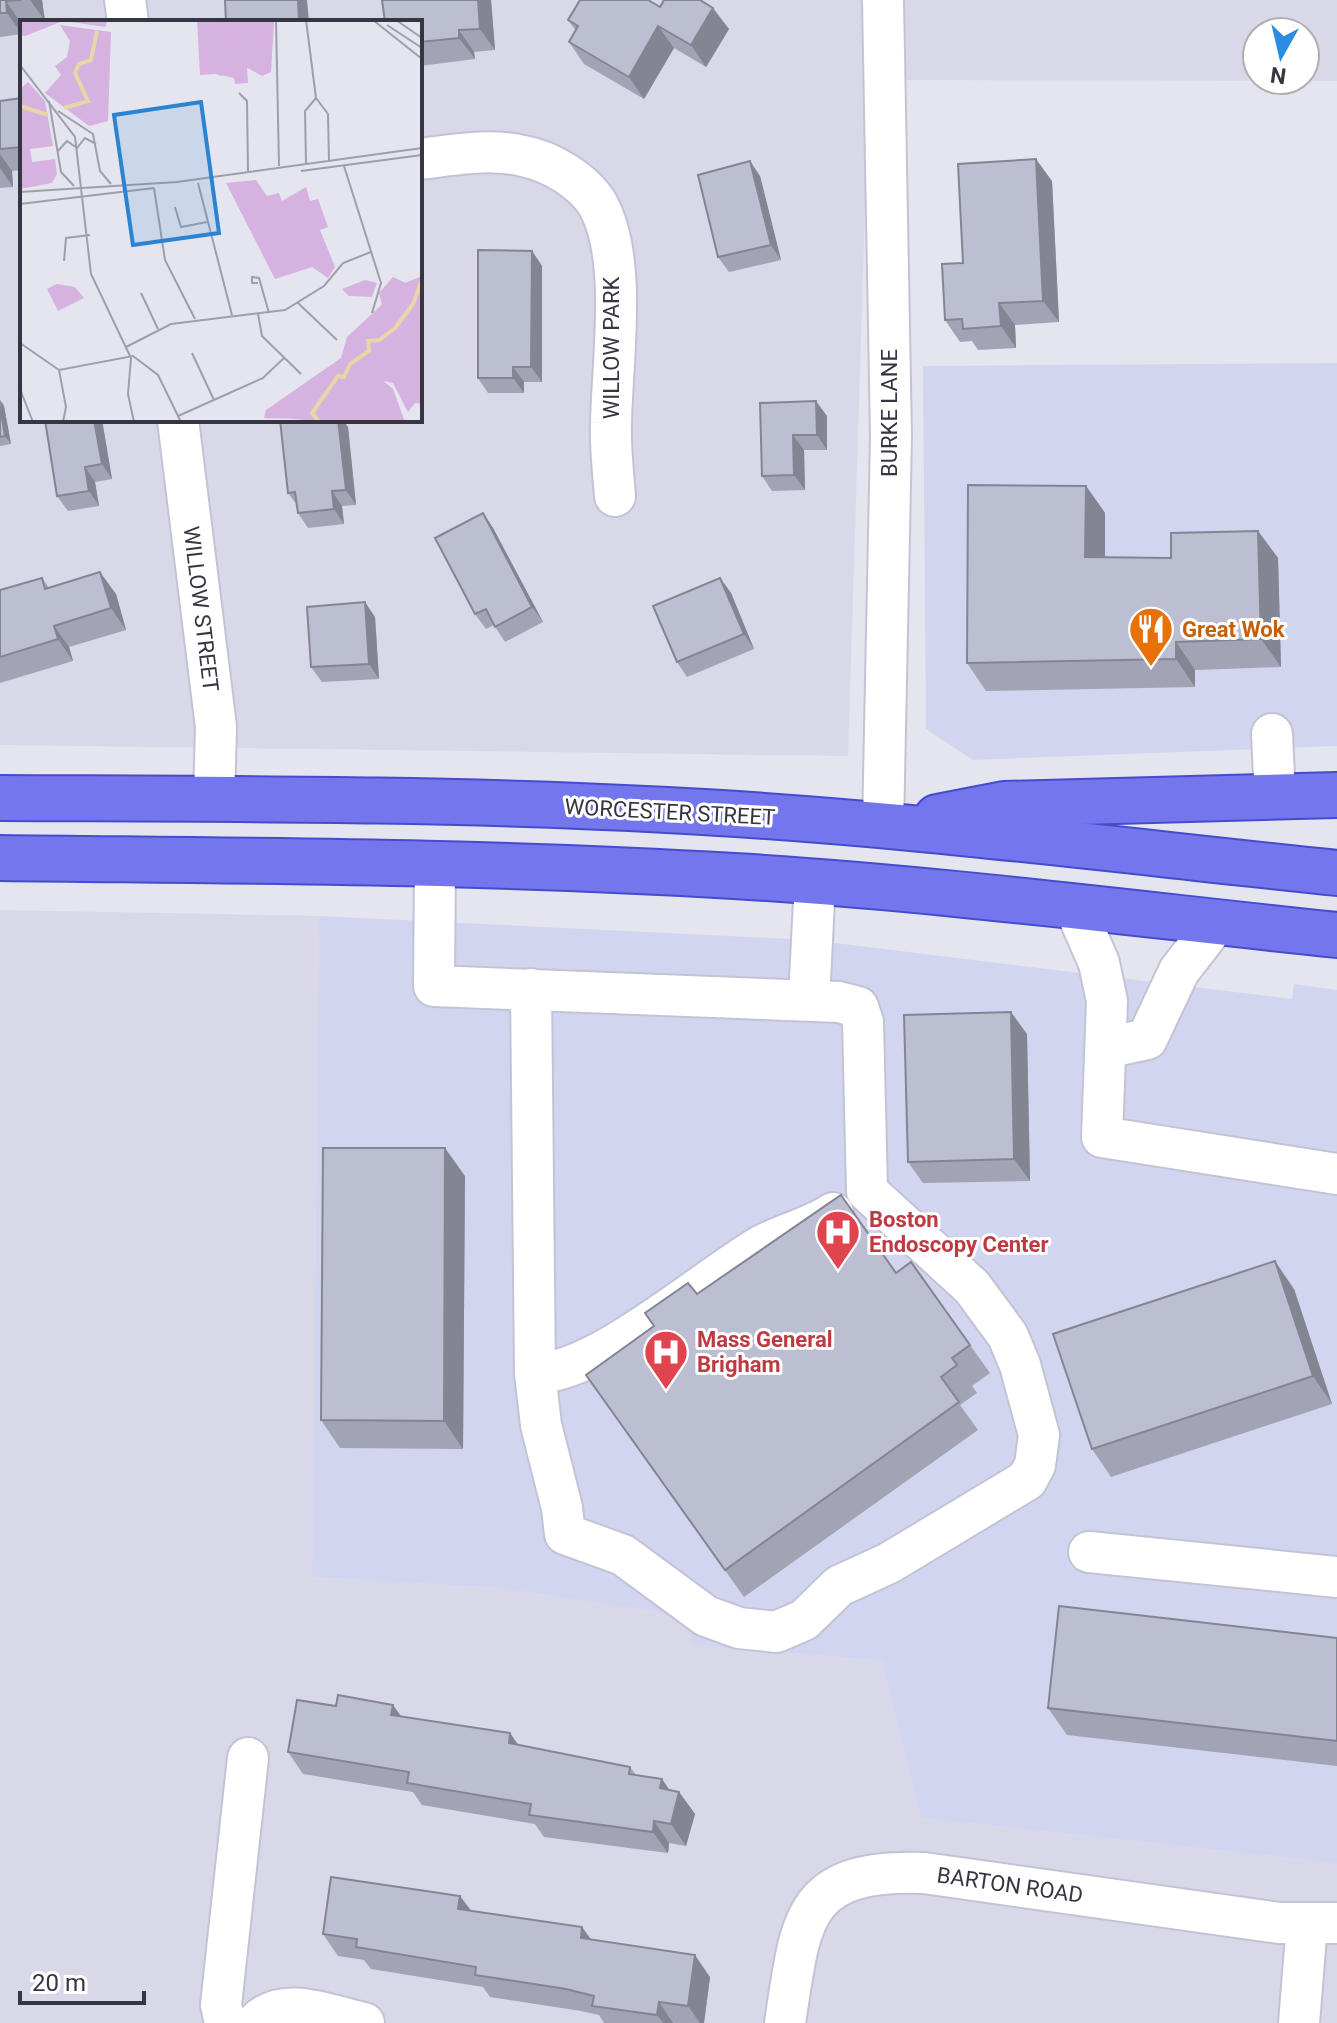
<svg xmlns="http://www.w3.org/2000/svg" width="1337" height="2023" viewBox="0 0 1337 2023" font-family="Roboto,sans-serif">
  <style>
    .residential { fill: #d8d8e8; fill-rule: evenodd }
    .commercial { fill: #d2d5f0 }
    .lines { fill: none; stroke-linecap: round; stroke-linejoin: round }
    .minor-casing { stroke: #c3c3d6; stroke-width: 44 }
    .highway-casing { stroke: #454ccb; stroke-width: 48 }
    .minor { stroke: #fff; stroke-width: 40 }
    .highway { stroke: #7476ed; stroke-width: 44 }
    .wall { fill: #a2a3b4 }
    .shaded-wall { fill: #848592 }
    .building { fill: #bcbed1; stroke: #848592; stroke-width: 2 }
    .labels { text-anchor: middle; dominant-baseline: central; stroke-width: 6; stroke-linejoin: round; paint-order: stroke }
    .street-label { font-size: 22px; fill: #363642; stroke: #fff }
    .food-label { font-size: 22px; font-weight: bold; fill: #c56008; stroke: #fff; text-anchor: start }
    .health-label { font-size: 22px; font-weight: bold; fill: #be3a42; stroke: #fff; text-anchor: start }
    .inset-river { fill: none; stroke: #e7d6a8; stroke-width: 4 }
    .inset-road { fill: none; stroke: #9f9faa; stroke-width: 2 }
    .view { fill: #2c84d1; fill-opacity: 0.15; stroke: #2c84d1; stroke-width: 4 }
    .inset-edge { fill: none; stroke: #363642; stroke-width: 4 }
  </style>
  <rect width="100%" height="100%" fill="#e5e5f0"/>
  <g class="residential">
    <path d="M0 0H1337V81L869 80 848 756 0 745ZM22 22H420V420H22ZM1257 32H1305V80H1257Z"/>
    <path d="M0 910 319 916 312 1577 500 1588 687 1616 694 1644 882 1661 921 1818 1337 1863V2023H0Z"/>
  </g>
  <g class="commercial">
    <path d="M1337 363V746L973 760 926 729 923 366Z"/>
    <path d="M319 916 811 940 1292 999 1294 984 1337 990V1863L921 1818 882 1661 693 1644 686 1616 500 1588 312 1577Z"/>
  </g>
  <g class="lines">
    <g class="minor-casing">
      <g id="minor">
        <path d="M125 0 128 22"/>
        <path d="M420 159C454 155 489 148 523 156 550 161 584 181 598 205 628 259 612 362 611 423 610 447 613 471 615 496"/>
        <path d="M178 420 216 727 214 799"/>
        <path d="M1272 734 1275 798"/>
        <path d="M883 827 891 436 883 0"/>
        <path d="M435 863 434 986 839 1002 858 1007 863 1022 867 1191 972 1287 1008 1336 1020 1365 1039 1435 1035 1465 1027 1480 889 1563 839 1586 804 1620 776 1632 739 1628 706 1616 623 1555 565 1534 562 1508 541 1425 535 1373 531 989"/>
        <path d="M1075 908 1099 963 1107 1001 1102 1137 1337 1174"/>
        <path d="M809 1000 815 881"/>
        <path d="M1106 1048 1147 1039 1179 971 1217 922"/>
        <path d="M535 1373C597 1374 704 1279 761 1246 784 1233 811 1228 833 1213"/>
        <path d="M1089 1552 1337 1577"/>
        <path d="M225 2023 221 2005 248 1758"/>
        <path d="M256 2023C283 1994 330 2016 364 2023"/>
        <path d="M785 2023C801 1918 801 1869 924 1873L1279 1923H1337"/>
        <path d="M1299 2023 1307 1924"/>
      </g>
    </g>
    <g class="highway-casing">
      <g id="highway">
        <path d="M0 798C222 799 445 798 667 810 891 821 1114 850 1337 873"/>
        <path d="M937 817 1004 804 1337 795"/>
        <path d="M0 858C245 861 489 861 734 876 935 888 1136 914 1337 935"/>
      </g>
    </g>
    <use href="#minor" class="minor"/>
    <use href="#highway" class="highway"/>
  </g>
  <g class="wall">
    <path d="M0 0H42L45 21 22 22 21 23 22 34 0 37Z"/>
    <path d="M491 0 495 50 474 52 475 59 420 66V22Z"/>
    <path d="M660 7 729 29 706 67 674 48 644 99 584 64 569 42 576 31 568 20Z"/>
    <path d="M22 98V170L12 171 13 187 0 188V101Z"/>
    <path d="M760 176 781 260 729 272 718 257Z"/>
    <path d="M1052 181 1059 322 1015 325 1016 348 978 350 972 341 960 342 945 320 963 263Z"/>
    <path d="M532 251 542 266V382H524V393H488L478 378Z"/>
    <path d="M0 400 4 406 11 444 0 446Z"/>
    <path d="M760 403 827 416V450H804L805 490 772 491 762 476Z"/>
    <path d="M45 420H102L112 479 95 482 99 506 68 511 57 496Z"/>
    <path d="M348 427 356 505 342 506 344 524 308 528 298 513 297 505 288 493Z"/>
    <path d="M1086 486 1105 513V557L1171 558 1258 531 1278 558 1281 667 1195 670V687L986 691 967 663Z"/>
    <path d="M483 513 493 528 543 622 505 642 494 625 486 629 475 614Z"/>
    <path d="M42 578 49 588 116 594 126 630 69 647 73 661 0 683V590Z"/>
    <path d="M720 578 731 593 754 649 687 677 677 662Z"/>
    <path d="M375 617 379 679 322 682 311 667Z"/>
    <path d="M1027 1034 1030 1181 923 1183 908 1162Z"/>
    <path d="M465 1176 463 1449 340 1448 321 1420Z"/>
    <path d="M911 1262 990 1373 972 1386 977 1393 960 1405 978 1430 744 1597 586 1375 697 1294 896 1273Z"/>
    <path d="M1294 1289 1332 1404 1111 1477 1092 1449Z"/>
    <path d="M1337 1638V1766L1067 1735 1048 1708Z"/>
    <path d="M401 1717 510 1733 518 1745 630 1767 636 1775 669 1790 679 1792 695 1814 686 1846 669 1843 668 1853 544 1837 535 1824 422 1805 413 1792 303 1774 288 1752Z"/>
    <path d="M471 1911 582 1927 591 1940 710 1977 704 2023H604L599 2015 581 2011 490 1997 483 1987 371 1969 364 1960 338 1956 323 1934Z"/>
  </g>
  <g class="shaded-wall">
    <path d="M30 0H42L45 21Z"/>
    <path d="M298 0H307L309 22H299Z"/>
    <path d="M478 0H491L495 50 480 29Z"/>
    <path d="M6 1 21 23 22 34 7 13Z"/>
    <path d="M713 8 729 29 706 67 691 45Z"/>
    <path d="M658 26 674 48 644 99 629 77Z"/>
    <path d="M459 30 474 52 475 59 459 38Z"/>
    <path d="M0 154 12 171 13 187 0 168Z"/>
    <path d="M1036 159 1052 181 1059 322 1043 301Z"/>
    <path d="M750 161 760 176 781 260 771 245Z"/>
    <path d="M532 251 542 266V382L531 367Z"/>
    <path d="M999 303 1015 325 1016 348 1001 326Z"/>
    <path d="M513 367 524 382V393L513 378Z"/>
    <path d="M0 400 4 406 11 444 5 436Z"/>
    <path d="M816 401 827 416V450L817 435Z"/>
    <path d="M94 420H102L112 479 102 464Z"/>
    <path d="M338 420H343L348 427 356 505 346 490Z"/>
    <path d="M793 435 804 450 805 490 794 475Z"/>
    <path d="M85 467 95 482 99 506 89 491Z"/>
    <path d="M1086 486 1105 513V585L1085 557Z"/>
    <path d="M332 491 342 506 344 524 334 509Z"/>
    <path d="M483 513 493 528 543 622 532 607Z"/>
    <path d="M1258 531 1278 558 1281 667 1261 639Z"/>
    <path d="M100 572 116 594 126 630 111 608Z"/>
    <path d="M720 578 731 593 754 649 744 634Z"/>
    <path d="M365 602 375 617 379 679 369 664Z"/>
    <path d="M54 626 69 647 73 661 58 639Z"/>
    <path d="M1176 642 1195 670V687L1176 659Z"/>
    <path d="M1011 1012 1027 1034 1030 1181 1014 1159Z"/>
    <path d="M445 1148 465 1176 463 1449 444 1421Z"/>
    <path d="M1275 1261 1294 1289 1332 1404 1313 1376Z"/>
    <path d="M393 1705 408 1726 391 1715Z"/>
    <path d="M510 1733 525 1755 509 1743Z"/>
    <path d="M662 1779 677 1801 679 1792 695 1814 686 1846 671 1824 660 1788Z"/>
    <path d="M654 1821 669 1843 668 1853 653 1832Z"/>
    <path d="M460 1896 476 1917 458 1909Z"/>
    <path d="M582 1927 598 1949 581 1938Z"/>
    <path d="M695 1955 710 1977 704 2023H700L688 2006Z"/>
    <path d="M659 2002 673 2023H663L657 2015Z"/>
  </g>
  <g class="building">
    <path d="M0 0H21L6 1 7 13H0Z"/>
    <path d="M225 0H298L299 22H226Z"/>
    <path d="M382 0H478L480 29 459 30V38L420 42V22H385Z"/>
    <path d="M580 0H648L660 7 664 0H700L713 8 691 45 658 26 629 77 569 42 578 26 568 20Z"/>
    <path d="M22 98V147L0 149V101Z"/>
    <path d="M1036 159 1043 301 999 303 1001 326 963 329 962 319 945 320 942 264 963 263 958 164Z"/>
    <path d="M750 161 771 245 718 257 698 175Z"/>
    <path d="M478 250 532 251 531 367H513V378H478Z"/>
    <path d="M816 401 817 435H793L794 475 762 476 760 403Z"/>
    <path d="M0 406 5 436 0 437Z"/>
    <path d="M45 420H94L102 464 85 467 89 491 57 496Z"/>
    <path d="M280 420H338L346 490 332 491 334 509 298 513 295 492 288 493Z"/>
    <path d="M968 485 1086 486 1085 557 1171 558V533L1258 531 1261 639 1176 642V659L967 663Z"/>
    <path d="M483 513 532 607 495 627 486 609 475 614 435 538Z"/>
    <path d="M100 572 111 608 54 626 58 639 0 657V590L42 578 45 589Z"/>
    <path d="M720 578 744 634 677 662 653 606Z"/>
    <path d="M365 602 369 664 311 667 307 607Z"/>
    <path d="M1011 1012 1014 1159 908 1162 904 1015Z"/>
    <path d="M323 1148H445L444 1421 321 1420Z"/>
    <path d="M841 1195 896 1273 911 1262 970 1345 952 1358 957 1365 941 1377 959 1402 725 1570 586 1375 654 1326 645 1313 688 1283 697 1294Z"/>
    <path d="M1275 1261 1313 1376 1092 1449 1053 1334Z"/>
    <path d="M1059 1606 1337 1638V1741L1048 1708Z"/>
    <path d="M338 1695 393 1705 391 1715 510 1733 509 1743 630 1767 629 1774 662 1779 660 1788 679 1792 671 1824 654 1821 653 1832 529 1815 531 1804 407 1783 409 1772 288 1752 297 1700 336 1706Z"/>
    <path d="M331 1877 460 1896 458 1909 582 1927 581 1938 695 1955 688 2006 659 2002 657 2015 592 2006 594 1996 566 1989 475 1975 476 1967 356 1947 357 1939 323 1934Z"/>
  </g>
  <defs>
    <g id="restaurant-pin" transform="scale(2.3)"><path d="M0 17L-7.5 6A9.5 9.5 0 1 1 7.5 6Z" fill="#e8710a" stroke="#fff"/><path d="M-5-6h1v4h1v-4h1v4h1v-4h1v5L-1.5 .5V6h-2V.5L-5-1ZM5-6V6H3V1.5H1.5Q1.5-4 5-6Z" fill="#fff"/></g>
    <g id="hospital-pin" transform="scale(2.3)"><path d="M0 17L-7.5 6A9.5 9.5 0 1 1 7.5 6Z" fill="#e0444e" stroke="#fff"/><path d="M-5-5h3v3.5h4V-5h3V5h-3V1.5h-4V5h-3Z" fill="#fff"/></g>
  </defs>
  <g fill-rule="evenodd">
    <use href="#restaurant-pin" x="1151" y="629"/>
    <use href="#hospital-pin" x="838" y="1232"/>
    <use href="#hospital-pin" x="666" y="1352"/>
  </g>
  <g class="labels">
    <g class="street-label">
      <text transform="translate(611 348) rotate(-90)">WILLOW PARK</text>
      <text transform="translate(889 413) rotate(-90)">BURKE LANE</text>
      <text transform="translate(201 609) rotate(83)">WILLOW STREET</text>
      <text transform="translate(670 812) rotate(3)">WORCESTER STREET</text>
      <text transform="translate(1010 1885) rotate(8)">BARTON ROAD</text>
    </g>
    <g class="food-label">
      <text x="1182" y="629">Great Wok</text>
    </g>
    <g class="health-label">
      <text x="869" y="1219">Boston<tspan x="869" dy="25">Endoscopy Center</tspan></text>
      <text x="697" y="1339">Mass General<tspan x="697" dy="25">Brigham</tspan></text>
    </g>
  </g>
  <g transform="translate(20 20)">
    <rect width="402" height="402" fill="#e5e5f0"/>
    <path d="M37 264 55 267 64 278 38 291 27 269Z" fill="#d6b2e0"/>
    <path d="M177 0H254L250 49 227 47 228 63 215 64 214 58 196 54 180 55ZM402 256V384L395 383 388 392 373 363 363 361 373 369 385 402 244 398 246 390 321 338 327 317 385 263Z" fill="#d6b2e0"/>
    <path d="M205 0 226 4 236 25 243 15 240 2 254 1 251 52 242 56 224 46 201 56 184 47 182 34 197 46 217 44 212 25 222 11 217 6 197 7ZM373 257 392 266 401 261 394 285 389 288 390 276 377 284 367 300 378 319 342 338 348 311 363 289 359 273ZM345 260 357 263 352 277 329 276 322 269ZM314 357 320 360 305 386 311 402 275 399 261 390 266 380 289 383Z" fill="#d6b2e0"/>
    <path d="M0 0H87L86 7 43 1 5 16 0 15ZM40 5 91 12 88 101 69 106 25 73 41 55 35 46 47 37 50 21ZM8 62 25 81 33 126 10 129 12 142 35 139 37 154 32 163 0 169V69ZM236 160 247 176 259 173 262 181 286 167 290 181 298 179 308 207 300 210 315 247 308 258 292 247 255 259 206 163Z" fill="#d6b2e0"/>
    <path class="inset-river" d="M0 86 28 95M44 88 68 81 55 53 59 44 71 40 77 11M299 402 292 393 318 356 324 357 330 344 349 331 348 321 359 320 375 308 393 284 402 260"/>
    <path class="inset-road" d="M256 0 259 146M286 0 296 78M353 0 402 39M376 0 402 18M367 5 402 28M0 45 55 117 71 254 111 338 108 374 114 402M219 73 227 81 228 151M296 78 308 94 309 142M29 81 41 152 54 166M38 91 73 114 80 151 91 164M38 131 47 121 57 128 65 118 76 124M286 143 285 91 296 78M324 146 361 263 352 293M281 151 402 135M178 163 212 295M134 168 145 240 175 299M0 172 157 162 402 128M0 184 134 168M155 187 161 207 187 202M44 241 46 218 70 215M238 263H232V257L239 258 249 293M121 273 138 309M278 283 317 320M238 294 242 316 281 354M0 323 39 350 113 336 138 355 161 402M106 327 151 304 265 290 304 266 323 243 351 232M172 333 194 380M39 350 46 387 43 402M0 369 13 402M158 396 243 358 264 338"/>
    <path class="view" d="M181 82 199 213 113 225 94 95Z"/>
    <rect width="402" height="402" class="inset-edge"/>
  </g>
  <g transform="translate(1281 56) rotate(188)"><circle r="38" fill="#ffffff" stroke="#afafb3" stroke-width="2"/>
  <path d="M0-6L14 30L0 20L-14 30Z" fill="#2b8de1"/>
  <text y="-12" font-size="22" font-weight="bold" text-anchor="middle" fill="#363642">N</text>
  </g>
  <path d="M20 1991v12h124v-12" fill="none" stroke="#363642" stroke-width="4"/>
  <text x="32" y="1991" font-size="24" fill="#363642" stroke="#ffffff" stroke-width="6" paint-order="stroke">20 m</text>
</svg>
